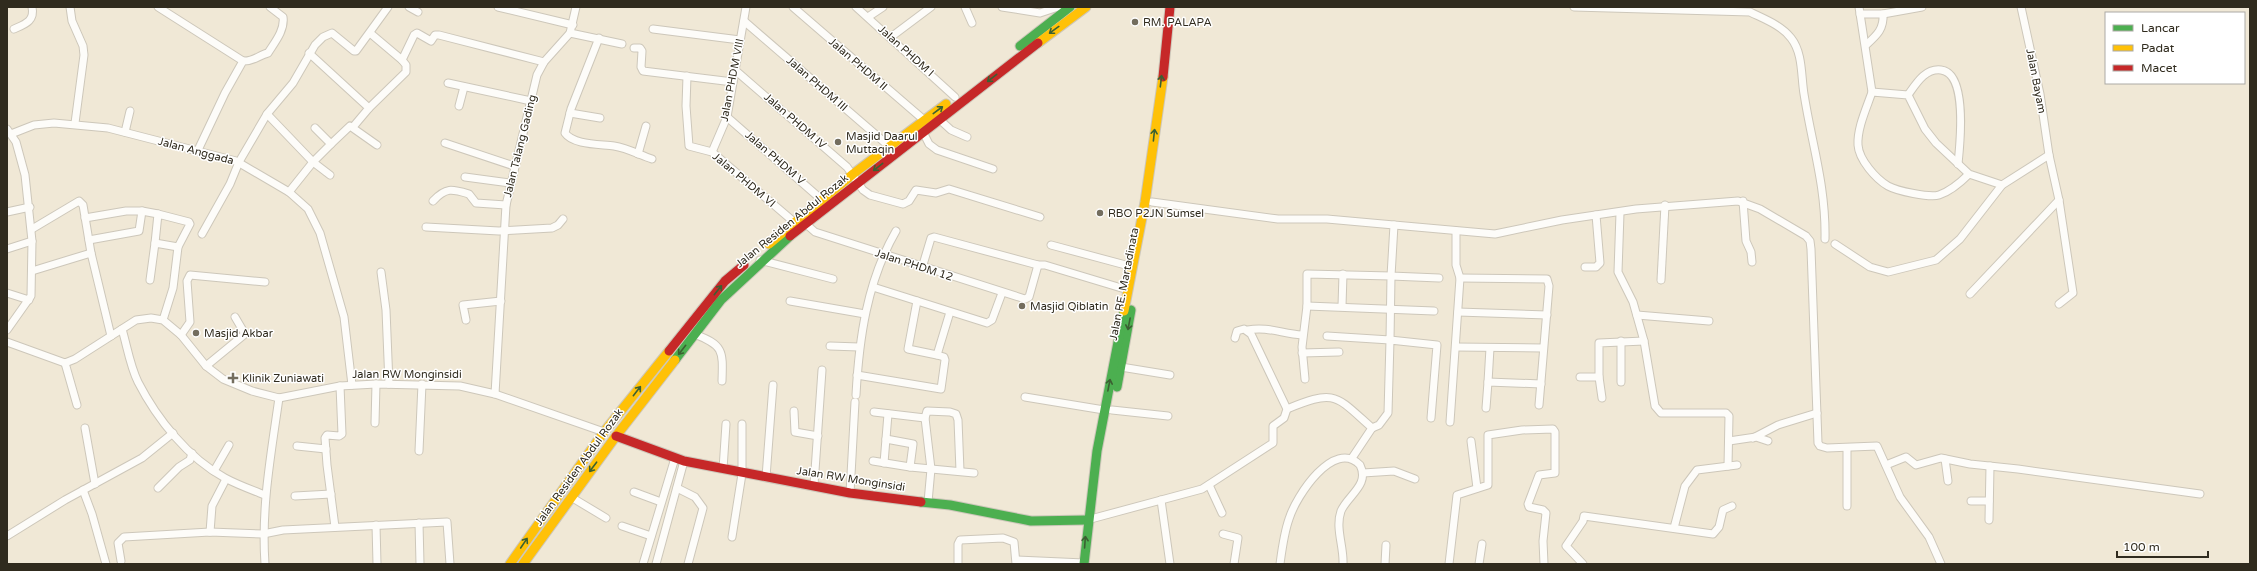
<svg xmlns="http://www.w3.org/2000/svg" width="2257" height="571" viewBox="0 0 2257 571" font-family="'Varela Round',sans-serif">
  <style>
    .lines { fill: none; stroke-linecap: round; stroke-linejoin: round }
    .street-casing { stroke: #cdc7ba; stroke-width: 9 }
    .fast-casing { stroke: #cdc7ba; stroke-width: 11 }
    .slow-casing { stroke: #cdc7ba; stroke-width: 11 }
    .jam-casing { stroke: #cdc7ba; stroke-width: 11 }
    .street { stroke: #fdfcf9; stroke-width: 7 }
    .fast { stroke: #4caf50; stroke-width: 9 }
    .slow { stroke: #ffc107; stroke-width: 9 }
    .jam { stroke: #c62828; stroke-width: 9 }
    .oneway { stroke: #3b6032 }
    .poi-dot { fill: #736d5e; stroke: #fff; stroke-width: 1.5 }
    .labels { text-anchor: middle; dominant-baseline: central; stroke-width: 3; stroke-linejoin: round; paint-order: stroke }
    .poi-label { font-size: 11px; fill: #302b1e; stroke: #fff; text-anchor: start }
    .street-label { font-size: 11px; fill: #302b1e; stroke: #fff }
  </style>
  <rect width="100%" height="100%" fill="#f0e8d6"/>
  <g class="lines">
    <g class="street-casing">
      <g id="street">
        <path d="M70 7 72 21 83 46 84 55 75 123"/>
        <path d="M158 7 243 61"/>
        <path d="M409 7 418 12"/>
        <path d="M498 7 573 25"/>
        <path d="M793 7 924 120"/>
        <path d="M856 7 955 97"/>
        <path d="M965 7 972 23"/>
        <path d="M1002 7 1040 13 1058 7"/>
        <path d="M1574 7 1750 12C1764 19 1781 25 1791 38 1803 53 1801 76 1804 94 1812 145 1826 186 1825 239"/>
        <path d="M1859 7 1872 92"/>
        <path d="M2021 7 2040 94 2049 155"/>
        <path d="M1860 14H1883L1922 7"/>
        <path d="M868 17 883 7"/>
        <path d="M744 21 890 147"/>
        <path d="M14 29C25 24 35 21 32 7"/>
        <path d="M653 29 740 40"/>
        <path d="M370 33 402 60 414 35 417 33 431 41 435 35H439L544 62"/>
        <path d="M570 33 622 44"/>
        <path d="M891 37 931 7"/>
        <path d="M599 38 571 109 565 133C573 145 601 144 614 146 627 148 640 155 652 159"/>
        <path d="M1866 45C1877 35 1884 29 1883 14"/>
        <path d="M634 48H640L642 51 641 67 643 71 733 82"/>
        <path d="M309 53 369 108 353 127"/>
        <path d="M735 70 847 167 863 190 870 195 903 204 909 201 916 190 936 193 949 189 1040 217"/>
        <path d="M687 76 686 106 689 146 712 152 794 222"/>
        <path d="M448 83 531 101"/>
        <path d="M1908 95C1916 84 1925 68 1941 70 1968 73 1960 145 1958 164"/>
        <path d="M459 106 464 87"/>
        <path d="M369 108 406 72V65L402 60"/>
        <path d="M570 113 600 118"/>
        <path d="M267 114 313 162 330 175"/>
        <path d="M727 117 822 200"/>
        <path d="M939 119 951 130 967 137"/>
        <path d="M7 129 16 142 25 175 32 241 31 296 7 330"/>
        <path d="M125 132 130 111"/>
        <path d="M923 132 929 144 937 150 993 169"/>
        <path d="M11 134 34 125 54 123 108 128 236 161 289 192 308 209 320 233 344 317 352 385"/>
        <path d="M445 143 514 166"/>
        <path d="M331 144 350 126 377 145"/>
        <path d="M198 150 225 93 243 61C253 62 259 55 268 53 275 42 285 30 283 17L270 7"/>
        <path d="M712 152 727 117 746 7"/>
        <path d="M638 154 646 126"/>
        <path d="M1969 174C1960 183 1951 191 1939 195 1930 198 1897 191 1888 186 1876 179 1859 160 1858 145 1857 128 1867 107 1872 92L1908 95 1925 129 1936 143 1969 174 2002 185"/>
        <path d="M465 177 510 183"/>
        <path d="M289 192 313 162 331 144 315 128"/>
        <path d="M433 201C446 187 452 189 469 194L476 203 506 205"/>
        <path d="M1743 201 1746 241 1751 252 1752 262"/>
        <path d="M1152 202 1278 219H1327L1394 225 1391 276 1439 278"/>
        <path d="M142 211 158 214"/>
        <path d="M7 212 30 207"/>
        <path d="M1620 213 1618 272 1633 302 1644 341 1655 406 1661 413H1726L1729 416 1728 466"/>
        <path d="M85 218 126 211H142L139 231 89 240"/>
        <path d="M806 224 815 232 1025 299 1029 297 1038 265"/>
        <path d="M1394 225 1495 234 1562 220 1636 209 1738 201 1760 209 1806 236 1810 241 1811 249 1818 443 1820 446 1827 448 1877 446 1900 497 1929 537 1941 564"/>
        <path d="M426 227 499 231 552 228 558 225 563 219"/>
        <path d="M32 229 79 201 83 205 91 253"/>
        <path d="M202 234 230 184 239 162 267 114 293 83 315 45 323 37 332 33 354 51H356L388 7"/>
        <path d="M155 243 158 214 189 222 190 224 178 247 173 288 163 320"/>
        <path d="M1835 244 1870 267 1888 272 1936 260 1960 239 2002 185 2049 155 2059 200 2073 293 2059 304"/>
        <path d="M1051 245 1133 267"/>
        <path d="M7 249 32 241"/>
        <path d="M760 260 833 279"/>
        <path d="M1585 267H1596L1600 263 1596 215"/>
        <path d="M922 268 931 238 934 237 1038 265H1045L1128 290"/>
        <path d="M32 271 91 253 111 336"/>
        <path d="M381 272 386 310 389 384"/>
        <path d="M1460 278 1547 279 1549 286 1539 405"/>
        <path d="M150 280 155 243 178 247"/>
        <path d="M1661 280 1665 205"/>
        <path d="M873 287 987 323 992 320 1002 293"/>
        <path d="M7 293 29 300"/>
        <path d="M1970 294 2059 200"/>
        <path d="M790 301 865 314"/>
        <path d="M917 301 908 349 937 355"/>
        <path d="M1307 306 1434 311"/>
        <path d="M1342 306 1343 274"/>
        <path d="M1458 312 1547 315"/>
        <path d="M1637 315 1709 321"/>
        <path d="M466 320 463 305 501 301"/>
        <path d="M122 329C127 346 130 366 138 382 157 419 188 458 225 478 238 485 252 490 265 495"/>
        <path d="M1248 330C1267 326 1283 334 1302 335"/>
        <path d="M694 334C724 345 723 351 722 381"/>
        <path d="M181 335 190 322 187 281 190 275 265 282"/>
        <path d="M1621 341V382"/>
        <path d="M7 342 65 363 75 359 136 320 151 318 163 320 181 335 206 366 223 379 252 391 279 398 340 386 376 384 460 386 495 394 604 432"/>
        <path d="M830 346 859 347"/>
        <path d="M1456 347 1543 348"/>
        <path d="M1302 353 1339 352"/>
        <path d="M65 363 77 405"/>
        <path d="M206 366 245 334 235 317"/>
        <path d="M1121 367 1170 375"/>
        <path d="M857 375 941 389 945 360 944 357 937 355 950 312"/>
        <path d="M1580 377H1599"/>
        <path d="M1305 379 1302 347 1307 306V274L1391 276 1390 340 1327 336"/>
        <path d="M1488 382 1490 348"/>
        <path d="M495 394 506 205 537 75 544 62 570 33 576 7"/>
        <path d="M856 395C859 339 867 281 896 231"/>
        <path d="M1025 397 1104 410"/>
        <path d="M1602 398 1599 377V343L1644 341"/>
        <path d="M1486 408 1488 382 1541 384"/>
        <path d="M1287 409C1336 389 1335 395 1372 428L1379 425 1388 413 1390 340 1437 345 1431 418"/>
        <path d="M1112 410 1168 416"/>
        <path d="M794 411 795 432 818 436"/>
        <path d="M874 412 925 418"/>
        <path d="M1450 422 1460 278 1456 265V231"/>
        <path d="M375 423 376 384"/>
        <path d="M85 428 95 484"/>
        <path d="M1753 438 1778 425 1817 413"/>
        <path d="M886 439 913 444 910 467"/>
        <path d="M1471 441 1477 488"/>
        <path d="M1729 441 1756 437 1768 441"/>
        <path d="M297 446 326 449"/>
        <path d="M419 451 422 384"/>
        <path d="M1352 458 1372 428"/>
        <path d="M1945 459 1948 481"/>
        <path d="M873 461 910 467 974 473"/>
        <path d="M884 463 888 414"/>
        <path d="M1886 465 1906 457 1916 465 1941 458 1970 464 2018 469 2200 494"/>
        <path d="M723 469 726 424"/>
        <path d="M214 471 229 445"/>
        <path d="M1363 473 1394 471 1415 479"/>
        <path d="M766 477 773 385"/>
        <path d="M814 485 822 370"/>
        <path d="M1209 485 1222 513"/>
        <path d="M158 488 179 467 190 460 192 453"/>
        <path d="M677 488 695 497 703 508 688 564"/>
        <path d="M83 490 92 514 106 564"/>
        <path d="M634 492 661 502"/>
        <path d="M850 493 855 402"/>
        <path d="M295 496 331 494"/>
        <path d="M571 497 606 518"/>
        <path d="M1161 500 1170 564"/>
        <path d="M1971 501H1989"/>
        <path d="M928 502 931 469 925 418 927 411 950 412 956 414 958 420 960 471"/>
        <path d="M1847 506V448"/>
        <path d="M1087 520 1202 489 1273 443V426L1284 418 1287 409 1251 334 1244 329 1237 331 1235 338"/>
        <path d="M1989 520 1990 466"/>
        <path d="M419 523 420 564"/>
        <path d="M376 525 377 564"/>
        <path d="M622 526 651 536"/>
        <path d="M335 527 327 465 325 438 327 435 339 436 342 434 340 386"/>
        <path d="M1674 528 1685 486 1697 470 1737 465"/>
        <path d="M210 532 212 506 226 479"/>
        <path d="M1223 534 1238 538 1234 564"/>
        <path d="M7 536 65 500 142 458 173 433"/>
        <path d="M732 537 742 474V424"/>
        <path d="M1017 560 1084 563"/>
        <path d="M121 561 118 543 124 537 210 532 263 534 283 530 447 522 450 564"/>
        <path d="M265 564C261 508 271 454 279 398"/>
        <path d="M643 564 675 458"/>
        <path d="M656 564 684 461"/>
        <path d="M958 564V544L960 540 1003 538 1014 542 1016 564"/>
        <path d="M1280 564C1282 549 1284 533 1289 519 1296 496 1334 438 1360 465 1370 485 1348 495 1341 511 1335 528 1344 547 1343 564"/>
        <path d="M1385 564 1386 545"/>
        <path d="M1449 564 1457 495 1488 485V435L1522 430 1553 429 1555 432V473L1539 475 1528 504 1529 507 1543 510 1546 513 1543 541 1544 564"/>
        <path d="M1479 564 1482 544"/>
        <path d="M1583 564 1566 546 1583 521 1584 516 1713 534 1719 527 1723 510 1732 506"/>
      </g>
    </g>
    <g class="fast-casing">
      <g id="fast">
        <path d="M1020 46 1070 7"/>
        <path d="M675 360 721 300 790 236"/>
        <path d="M1117 387 1131 310"/>
        <path d="M921 502 950 505 1031 521 1087 520"/>
        <path d="M1084 564 1097 451 1124 311"/>
      </g>
    </g>
    <g class="slow-casing">
      <g id="slow">
        <path d="M1038 43 1086 7"/>
        <path d="M769 244 853 174 946 104"/>
        <path d="M1124 311 1145 202 1163 77"/>
        <path d="M510 564 604 432 669 351"/>
        <path d="M523 564 616 436 675 360"/>
      </g>
    </g>
    <g class="jam-casing">
      <g id="jam">
        <path d="M1163 77 1170 7"/>
        <path d="M790 236 1038 43"/>
        <path d="M669 351 725 281 744 265"/>
        <path d="M616 436 684 461 850 493 921 502"/>
      </g>
    </g>
    <use href="#street" class="street"/>
    <use href="#fast" class="fast"/>
    <use href="#slow" class="slow"/>
    <use href="#jam" class="jam"/>
  </g>
  <defs><path id="oneway-shaft" d="M-6 0H5M1.5-3L5.5 0L1.5 3" fill="none" stroke-width="1.6" stroke-linecap="round" stroke-linejoin="round"/></defs>
  <g class="oneway">
    <use href="#oneway-shaft" transform="translate(1054 30) rotate(144)"/>
    <use href="#oneway-shaft" transform="translate(992 78) rotate(142)"/>
    <use href="#oneway-shaft" transform="translate(1161 81) rotate(-83)"/>
    <use href="#oneway-shaft" transform="translate(938 110) rotate(-37)"/>
    <use href="#oneway-shaft" transform="translate(1154 135) rotate(-84)"/>
    <use href="#oneway-shaft" transform="translate(878 167) rotate(142)"/>
    <use href="#oneway-shaft" transform="translate(718 290) rotate(-51)"/>
    <use href="#oneway-shaft" transform="translate(1129 324) rotate(101)"/>
    <use href="#oneway-shaft" transform="translate(682 350) rotate(128)"/>
    <use href="#oneway-shaft" transform="translate(1109 385) rotate(-79)"/>
    <use href="#oneway-shaft" transform="translate(637 391) rotate(-52)"/>
    <use href="#oneway-shaft" transform="translate(593 467) rotate(127)"/>
    <use href="#oneway-shaft" transform="translate(1085 542) rotate(-86)"/>
    <use href="#oneway-shaft" transform="translate(524 543) rotate(-56)"/>
  </g>
  <g class="poi-dot">
    <circle cx="1135" cy="22" r="4"/>
    <circle cx="838" cy="142" r="4"/>
    <circle cx="1100" cy="213" r="4"/>
    <circle cx="1022" cy="306" r="4"/>
    <circle cx="196" cy="333" r="4"/>
    <path d="M231 372h4v4h4v4h-4v4h-4v-4h-4v-4h4z"/>
  </g>
  <g class="labels">
    <g class="poi-label">
      <text x="1143" y="22">RM. PALAPA</text>
      <text x="846" y="136">Masjid Daarul<tspan x="846" dy="13">Muttaqin</tspan></text>
      <text x="1108" y="213">RBO P2JN Sumsel</text>
      <text x="1030" y="306">Masjid Qiblatin</text>
      <text x="204" y="333">Masjid Akbar</text>
      <text x="242" y="378">Klinik Zuniawati</text>
    </g>
    <g class="street-label">
      <text transform="translate(906 51) rotate(42)">Jalan PHDM I</text>
      <text transform="translate(858 64) rotate(41)">Jalan PHDM II</text>
      <text transform="translate(732 80) rotate(-79)">Jalan PHDM VIII</text>
      <text transform="translate(2036 81) rotate(79)">Jalan Bayam</text>
      <text transform="translate(817 84) rotate(41)">Jalan PHDM III</text>
      <text transform="translate(795 121) rotate(41)">Jalan PHDM IV</text>
      <text transform="translate(520 146) rotate(-76)">Jalan Talang Gading</text>
      <text transform="translate(196 151) rotate(15)">Jalan Anggada</text>
      <text transform="translate(775 158) rotate(41)">Jalan PHDM V</text>
      <text transform="translate(744 180) rotate(40)">Jalan PHDM VI</text>
      <text transform="translate(792 221) rotate(-39)">Jalan Residen Abdul Rozak</text>
      <text transform="translate(914 265) rotate(18)">Jalan PHDM 12</text>
      <text transform="translate(1124 284) rotate(-79)">Jalan RE. Martadinata</text>
      <text x="407" y="374">Jalan RW Monginsidi</text>
      <text transform="translate(579 467) rotate(-54)">Jalan Residen Abdul Rozak</text>
      <text transform="translate(851 479) rotate(9)">Jalan RW Monginsidi</text>
    </g>
  </g>
  <rect width="2257" height="571" fill="none" stroke="#302b1e" stroke-width="16"/>
  <rect x="2105" y="12" width="140" height="72" fill="#ffffff" stroke="#acaaa5"/>
  <rect x="2113" y="25" width="20" height="6" fill="#4caf50" stroke="#acaaa5"/>
  <text x="2141" y="32" font-size="12" fill="#302b1e">Lancar</text>
  <rect x="2113" y="45" width="20" height="6" fill="#ffc107" stroke="#acaaa5"/>
  <text x="2141" y="52" font-size="12" fill="#302b1e">Padat</text>
  <rect x="2113" y="65" width="20" height="6" fill="#c62828" stroke="#acaaa5"/>
  <text x="2141" y="72" font-size="12" fill="#302b1e">Macet</text>
  <path d="M2117 551v6h91v-6" fill="none" stroke="#302b1e" stroke-width="2"/>
  <text x="2123" y="551" font-size="12" fill="#302b1e" stroke="#ffffff" stroke-width="3" paint-order="stroke">100 m</text>
</svg>
